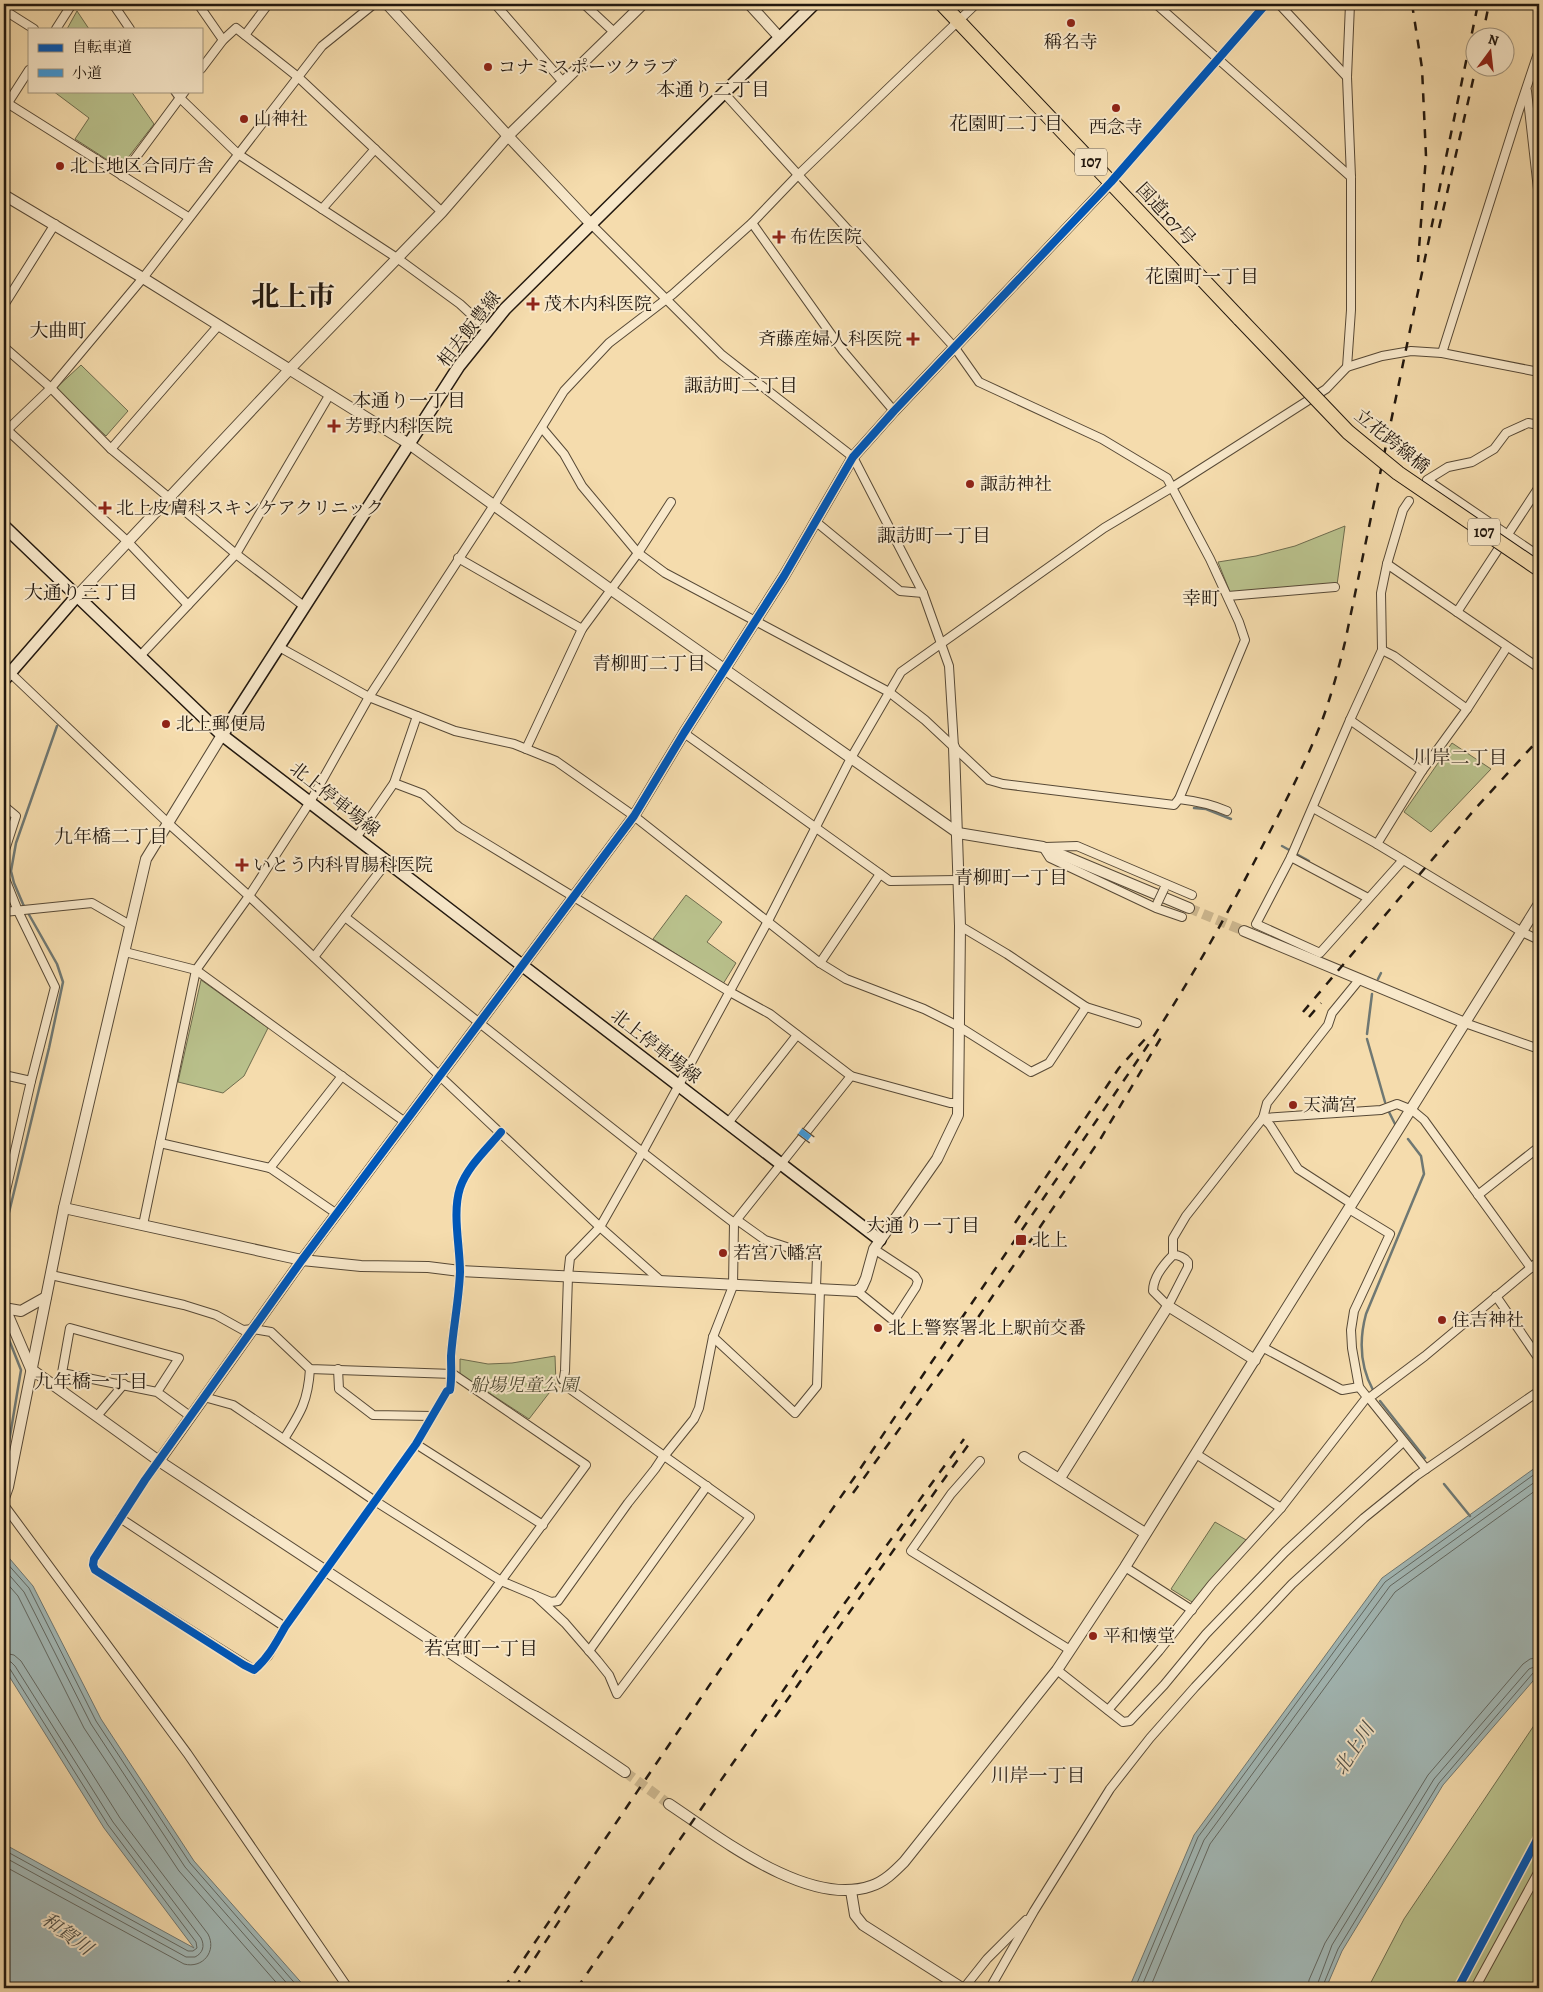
<svg xmlns="http://www.w3.org/2000/svg" width="1543" height="1992" viewBox="0 0 1543 1992" font-family="Alegreya,'Noto Serif JP',serif">
  <style>
    .green { fill: #b9c18c; stroke: #6e6c4e }
    .water { fill: #a2b8b6; stroke: #6f7873 }
    .lines { fill: none; stroke-linecap: round; stroke-linejoin: round }
    .shore { stroke: #626862; stroke-width: 1 }
    .stream { stroke: #6f7873; stroke-width: 2.5 }
    .tertiary-tunnel { stroke: #cbb58d; stroke-width: 10; stroke-dasharray: 10 5; stroke-linecap: butt }
    .minor-casing { stroke: #574936; stroke-width: 10 }
    .tertiary-casing { stroke: #574936; stroke-width: 12 }
    .secondary-casing { stroke: #22180f; stroke-width: 14 }
    .trunk-casing { stroke: #22180f; stroke-width: 16 }
    .minor { stroke: #f8e8ca; stroke-width: 8 }
    .tertiary { stroke: #f8e8ca; stroke-width: 10 }
    .secondary { stroke: #f8e8ca; stroke-width: 11 }
    .trunk { stroke: #f5dcad; stroke-width: 14 }
    .rail { stroke: #22180f; stroke-width: 2.5; stroke-dasharray: 9 9; stroke-linecap: butt }
    .pedestrian-bridge-casing { stroke: #574936; stroke-width: 9; stroke-linecap: butt }
    .minor-bridge-casing { stroke: #574936; stroke-width: 10; stroke-linecap: butt }
    .trunk-bridge-casing { stroke: #22180f; stroke-width: 16; stroke-linecap: butt }
    .pedestrian-bridge { stroke: #f8e8ca; stroke-width: 6 }
    .minor-bridge { stroke: #f8e8ca; stroke-width: 8 }
    .trunk-bridge { stroke: #f5dcad; stroke-width: 14 }
    .quiet { stroke: #3c9ade; stroke-width: 6; stroke-dasharray: 12 6; stroke-linecap: butt }
    .cycleway-casing { stroke: #f8e8ca; stroke-width: 11 }
    .cycleway { stroke: #0057b8; stroke-width: 8 }
    .poi-dot { fill: #8f2418; stroke: #f8e8ca; stroke-width: 2 }
    .labels { text-anchor: middle; dominant-baseline: central; stroke-width: 4; stroke-linejoin: round; paint-order: stroke }
    .shield { fill: #f8e8ca; stroke: #625647; stroke-width: 1 }
    .shield-label { font-size: 16px; font-weight: bold; fill: #22180f }
    .poi-label { font-size: 18px; fill: #22180f; stroke: #f8e8ca; text-anchor: start }
    .street-label { font-size: 18px; fill: #22180f; stroke: #f8e8ca }
    .park-label { font-size: 18px; font-style: italic; fill: #4f4b34; stroke: #f8e8ca }
    .neighbourhood-label { font-size: 19px; fill: #22180f; stroke: #f8e8ca }
    .water-label { font-size: 19px; font-style: italic; fill: #4f5049; stroke: #f8e8ca }
    .town-label { font-size: 28px; font-weight: bold; fill: #22180f; stroke: #f8e8ca }
  </style>
  <rect width="100%" height="100%" fill="#f5dcad"/>
  <filter id="stains"><feTurbulence type="fractalNoise" baseFrequency=".004" numOctaves="4"/><feColorMatrix values="0 0 0 0 .2 0 0 0 0 .09 0 0 0 0 .02 0 0 0 .5 -.17"/></filter>
  <radialGradient id="worn" r=".72"><stop offset=".6" stop-color="#630" stop-opacity="0"/><stop offset="1" stop-color="#630" stop-opacity=".3"/></radialGradient>
  <g class="green">
    <path d="M77 11 89 29H67Z"/>
    <path d="M53 91H131L154 124 120 168 75 139 89 118Z"/>
    <path d="M81 365 128 411 106 436 56 388Z"/>
    <path d="M1345 526 1337 585 1230 592 1218 562 1256 556 1295 546Z"/>
    <path d="M1452 743 1491 769 1431 832 1404 812Z"/>
    <path d="M686 895 722 922 707 942 736 963 723 984 653 939Z"/>
    <path d="M201 980 268 1028 244 1076 223 1093 178 1082Z"/>
    <path d="M555 1356 556 1384 529 1419 460 1374V1359L488 1364 512 1363Z"/>
    <path d="M1215 1522 1248 1541 1192 1602 1171 1589Z"/>
    <path d="M1539 1718V1988H1368L1404 1919Z"/>
  </g>
  <g class="water">
    <path d="M1539 1465V1674L1443 1785 1342 1951 1326 1988H1129L1194 1835 1382 1578Z"/>
    <path d="M4 1552 33 1586 101 1719 194 1861 306 1988H10L4 1983V1844L194 1948 104 1828 4 1668Z"/>
  </g>
  <g class="lines">
    <g class="shore">
      <path d="M4 1560 29 1588 96 1721 190 1863 299 1988"/>
      <path d="M4 1569 24 1592 91 1724 185 1867 291 1988"/>
      <path d="M4 1580 18 1596 84 1728 179 1871 281 1988"/>
      <path d="M4 1653 14 1655 21 1661 120 1818 208 1934C217 1951 203 1969 184 1964L4 1866"/>
      <path d="M4 1660 11 1662 15 1666 113 1822 201 1938C205 1946 203 1953 195 1957H186L4 1857"/>
      <path d="M4 1667 10 1669 108 1825 196 1942 197 1948 193 1951H188L4 1850"/>
      <path d="M1135 1988 1198 1837 1385 1582 1539 1471"/>
      <path d="M1141 1988 1204 1840 1390 1586 1539 1479"/>
      <path d="M1150 1988 1210 1844 1395 1592 1539 1488"/>
      <path d="M1308 1988 1309 1980 1325 1943 1428 1775 1523 1664 1530 1659 1539 1657"/>
      <path d="M1316 1988 1332 1945 1434 1779 1529 1669 1539 1665"/>
      <path d="M1322 1988 1338 1949 1439 1783 1533 1673 1539 1671"/>
    </g>
    <g class="stream">
      <path d="M1194 808 1206 809 1231 819"/>
      <path d="M1282 846 1309 861"/>
      <path d="M1378 979 1381 973"/>
      <path d="M1367 1034 1372 994"/>
      <path d="M1367 1039 1385 1102"/>
      <path d="M1388 1110 1396 1126"/>
      <path d="M4 1233 49 1048 63 982 57 964 23 904 14 883 11 871 16 843 57 726"/>
      <path d="M4 1327 21 1370 4 1472"/>
      <path d="M1373 1390C1360 1366 1359 1340 1366 1314L1424 1174 1421 1156 1408 1139"/>
      <path d="M1380 1401 1425 1458"/>
      <path d="M1444 1484 1470 1516"/>
    </g>
    <g class="tertiary-tunnel">
      <path d="M1189 908 1244 931"/>
      <path d="M625 1772 669 1804"/>
    </g>
    <g class="minor-casing">
      <g id="minor">
        <path d="M113 4 130 29"/>
        <path d="M198 4 223 40"/>
        <path d="M495 4 563 82"/>
        <path d="M584 4 614 32"/>
        <path d="M1156 4 1351 177"/>
        <path d="M1279 4 1347 77"/>
        <path d="M4 10 34 29"/>
        <path d="M56 29 72 4"/>
        <path d="M245 35 266 7"/>
        <path d="M201 69 223 40 236 28 298 77 442 212"/>
        <path d="M175 91 180 98 238 154 397 258 460 304 488 330"/>
        <path d="M1527 91 1539 198"/>
        <path d="M724 93 955 348 979 382 1102 439 1167 478 1210 559 1239 622 1245 640 1179 799"/>
        <path d="M4 101 188 217"/>
        <path d="M4 109 29 70"/>
        <path d="M122 176 185 91"/>
        <path d="M1111 182 1266 4"/>
        <path d="M322 209 375 149"/>
        <path d="M590 223 722 355 853 457 923 593 949 666 954 747"/>
        <path d="M752 223 843 351 894 411"/>
        <path d="M4 305 55 224"/>
        <path d="M4 347 51 388 111 449 236 554 305 607"/>
        <path d="M1442 353 1519 110 1539 50"/>
        <path d="M1347 367 1351 310V177L1347 77 1350 4"/>
        <path d="M1539 425 1528 423 1506 433 1494 449 1472 462 1448 467 1427 480 1539 556"/>
        <path d="M4 427 128 542 188 605"/>
        <path d="M542 428 564 454 582 486 638 553 665 573 889 692 925 720 989 780 1003 784 1174 805 1179 799C1196 801 1211 804 1227 811"/>
        <path d="M4 433 51 388 143 278 322 46 374 4"/>
        <path d="M111 449 218 326"/>
        <path d="M815 521 900 591 923 593"/>
        <path d="M458 558 582 629"/>
        <path d="M1387 564 1403 510 1409 501"/>
        <path d="M1228 596 1335 587"/>
        <path d="M1457 612 1539 487"/>
        <path d="M279 647 369 697 455 731 514 744 556 761 634 816 820 963 846 979 924 1009 958 1026 1031 1072 1049 1063 1086 1007"/>
        <path d="M1382 650 1394 656 1467 709"/>
        <path d="M141 655 236 554 330 394"/>
        <path d="M4 667 168 823 249 896 600 1227 661 1281"/>
        <path d="M1350 720 1422 771"/>
        <path d="M684 733 890 881 958 880"/>
        <path d="M526 749 582 629 638 553 671 502"/>
        <path d="M394 783 423 794 459 827 730 992 770 1014 851 1076 950 1103H958"/>
        <path d="M4 806 16 816 4 853"/>
        <path d="M1313 808 1377 844 1522 932 1539 940"/>
        <path d="M356 838 394 783 417 716"/>
        <path d="M1377 844 1422 771 1467 709 1507 647"/>
        <path d="M1043 847 1050 858 1156 908 1182 917"/>
        <path d="M1045 847 1077 846 1192 895"/>
        <path d="M1291 857 1368 898"/>
        <path d="M1403 860 1320 953 1256 924 1291 857 1350 720 1382 650 1381 593 1387 564 1539 668"/>
        <path d="M4 876 18 911 55 987 31 1081 4 1199"/>
        <path d="M4 912 92 903 130 925"/>
        <path d="M960 926 1007 954 1086 1007 1137 1023"/>
        <path d="M125 952 196 970 405 1122"/>
        <path d="M314 957 387 862"/>
        <path d="M820 963 880 874"/>
        <path d="M1465 1023 1539 1049"/>
        <path d="M4 1075 31 1081"/>
        <path d="M1263 1118 1381 1110 1397 1104 1412 1110 1424 1120 1531 1268"/>
        <path d="M1263 1118 1270 1125 1298 1169 1352 1204"/>
        <path d="M728 1123 797 1035"/>
        <path d="M160 1143 270 1168 337 1214"/>
        <path d="M270 1168 342 1076"/>
        <path d="M1478 1195 1539 1147"/>
        <path d="M737 1220 765 1240 817 1257 816 1288"/>
        <path d="M734 1223 851 1076"/>
        <path d="M143 1225 196 970 249 896 310 802 369 697 494 505 564 391 609 343 673 294 752 223 798 175 976 4"/>
        <path d="M1173 1255V1238L1186 1216 1263 1118 1267 1103 1328 1025 1332 1013 1359 980"/>
        <path d="M1173 1255C1180 1255 1184 1257 1188 1262V1267L1168 1306 1153 1291C1153 1277 1163 1265 1173 1255Z"/>
        <path d="M51 1275 184 1305 216 1315 243 1330 253 1329 271 1332 310 1369 453 1374 586 1465 449 1652"/>
        <path d="M857 1291 894 1321 916 1287 918 1281 915 1276 874 1249"/>
        <path d="M1496 1296 1539 1359"/>
        <path d="M713 1337 795 1413 817 1386 820 1289"/>
        <path d="M1262 1347 1342 1390 1359 1387"/>
        <path d="M338 1369 339 1389 373 1415 432 1416"/>
        <path d="M157 1392 179 1358 70 1328 62 1373 157 1392 190 1416"/>
        <path d="M204 1397 233 1405 375 1501 501 1581 551 1602 558 1601 628 1503 655 1469 661 1460 694 1419 699 1408 713 1337 733 1286 734 1223C603 1123 475 1018 345 917"/>
        <path d="M97 1416 124 1384"/>
        <path d="M284 1439C301 1412 308 1401 310 1369"/>
        <path d="M416 1444 543 1525"/>
        <path d="M1196 1454 1281 1508"/>
        <path d="M159 1461 145 1480 94 1559 93 1565 95 1570 254 1670 268 1656 285 1627 416 1444 447 1391 450 1390C452 1377 451 1369 451 1356 453 1328 459 1300 460 1272 460 1246 452 1213 460 1188 467 1167 487 1149 501 1132"/>
        <path d="M980 1461 951 1494 911 1551 1070 1650"/>
        <path d="M1426 1469 1369 1398 1425 1356 1539 1261"/>
        <path d="M4 1505 187 1753 348 1988"/>
        <path d="M120 1518 285 1627"/>
        <path d="M1125 1567 1192 1610"/>
        <path d="M536 1596 565 1623 597 1660 609 1675 617 1694 750 1517 563 1384 565 1371 568 1276 570 1258 600 1227 642 1153 768 921 851 758 901 672 1104 528 1171 488 1326 389 1347 367 1382 356 1411 351 1442 353 1539 372"/>
        <path d="M589 1651 707 1486"/>
        <path d="M1057 1670 1123 1722 1130 1721 1164 1685 1206 1634 1285 1552 1403 1442"/>
        <path d="M1108 1710 1159 1651 1212 1584 1281 1508 1367 1397 1359 1387 1352 1348 1351 1330 1354 1311 1390 1234 1349 1209"/>
        <path d="M964 1988 987 1959 1026 1920"/>
        <path d="M990 1988 1034 1911 1110 1789 1150 1738 1195 1687 1292 1584 1364 1518 1416 1476 1539 1391"/>
        <path d="M1475 1988 1539 1871"/>
      </g>
    </g>
    <g class="tertiary-casing">
      <g id="tertiary">
        <path d="M387 4 508 136 590 223"/>
        <path d="M749 4 780 38"/>
        <path d="M4 195 143 278 409 444 610 589 958 833 1043 847 1189 908"/>
        <path d="M76 597 289 370 442 212 508 136 643 4"/>
        <path d="M1244 931 1465 1023"/>
        <path d="M64 1208 302 1260 361 1266 428 1267 460 1271 857 1291 862 1287 866 1278 874 1249 937 1159 958 1115 960 926 954 747"/>
        <path d="M4 1306 31 1369 159 1461 449 1652 625 1772"/>
        <path d="M4 1308 21 1311 46 1297"/>
        <path d="M1024 1457 1145 1533"/>
        <path d="M159 1461 302 1260 634 816 684 733 784 576 853 457 894 411 1111 182"/>
        <path d="M1060 1478 1168 1306 1255 1360"/>
        <path d="M4 1498 8 1487 64 1208 146 859 222 735"/>
        <path d="M669 1804C719 1837 808 1908 871 1886 884 1882 894 1872 904 1862L1057 1670 1125 1567 1539 904"/>
        <path d="M851 1891 855 1915 863 1925 962 1988"/>
      </g>
    </g>
    <g class="secondary-casing">
      <g id="secondary">
        <path d="M4 526 222 735 880 1240"/>
        <path d="M4 680 76 597"/>
        <path d="M222 735 459 366 505 309 814 4"/>
      </g>
    </g>
    <g class="trunk-casing">
      <path id="trunk" d="M942 4 1240 319"/>
    </g>
    <use href="#minor" class="minor"/>
    <use href="#tertiary" class="tertiary"/>
    <use href="#secondary" class="secondary"/>
    <use href="#trunk" class="trunk"/>
    <g class="rail">
      <path d="M1412 4 1422 68 1426 156 1418 262"/>
      <path d="M1482 38 1489 4"/>
      <path d="M1439 228 1476 67"/>
      <path d="M1303 1012 1475 809 1539 739"/>
      <path d="M1309 1017 1321 1003"/>
      <path d="M1015 1223 1119 1068 1146 1038"/>
      <path d="M853 1493 942 1370 1101 1138 1162 1036"/>
      <path d="M775 1717 969 1444"/>
      <path d="M504 1988 715 1677 854 1478 931 1363 1146 1048C1190 981 1229 912 1265 841 1286 801 1307 760 1323 718 1332 693 1339 667 1345 642L1478 4"/>
      <path d="M515 1988 571 1903"/>
      <path d="M577 1988 823 1633 964 1439"/>
    </g>
    <g class="pedestrian-bridge-casing">
      <path id="pedestrian-bridge" d="M800 1131 812 1140"/>
    </g>
    <g class="minor-bridge-casing">
      <path id="minor-bridge" d="M1157 904 1164 889"/>
    </g>
    <g class="trunk-bridge-casing">
      <path id="trunk-bridge" d="M1240 319 1348 432 1398 473 1539 569"/>
    </g>
    <use href="#pedestrian-bridge" class="pedestrian-bridge"/>
    <use href="#minor-bridge" class="minor-bridge"/>
    <use href="#trunk-bridge" class="trunk-bridge"/>
    <path class="quiet" d="M800 1131 812 1140"/>
    <g class="cycleway-casing">
      <g id="cycleway">
        <path d="M501 1132C487 1149 467 1167 460 1188 452 1213 460 1246 460 1272 459 1300 453 1328 451 1356 451 1369 452 1377 450 1390L447 1391 416 1444 285 1627C276 1643 268 1658 254 1670L244 1665 95 1570 93 1565 94 1559 145 1480 302 1260 634 816 684 733 784 576 853 457 894 411 1111 182 1266 4"/>
        <path d="M1458 1988 1539 1836"/>
      </g>
    </g>
    <use href="#cycleway" class="cycleway"/>
  </g>
  <g class="poi-dot">
    <circle cx="1071" cy="23" r="5"/>
    <circle cx="488" cy="67" r="5"/>
    <circle cx="1116" cy="108" r="5"/>
    <circle cx="244" cy="119" r="5"/>
    <circle cx="60" cy="166" r="5"/>
    <path d="M776.5 229.5h5v5h5v5h-5v5h-5v-5h-5v-5h5z"/>
    <path d="M530.5 296.5h5v5h5v5h-5v5h-5v-5h-5v-5h5z"/>
    <path d="M910.5 331.5h5v5h5v5h-5v5h-5v-5h-5v-5h5z"/>
    <path d="M331.5 418.5h5v5h5v5h-5v5h-5v-5h-5v-5h5z"/>
    <circle cx="970" cy="484" r="5"/>
    <path d="M102.5 500.5h5v5h5v5h-5v5h-5v-5h-5v-5h5z"/>
    <circle cx="166" cy="724" r="5"/>
    <path d="M239.5 857.5h5v5h5v5h-5v5h-5v-5h-5v-5h5z"/>
    <circle cx="1293" cy="1105" r="5"/>
    <rect x="1015" y="1234" width="12" height="12" rx="2.5"/>
    <circle cx="723" cy="1253" r="5"/>
    <circle cx="1442" cy="1320" r="5"/>
    <circle cx="878" cy="1328" r="5"/>
    <circle cx="1093" cy="1636" r="5"/>
  </g>
  <g class="labels">
    <g class="shield">
      <rect x="1075" y="148.5" width="32" height="27" rx="4"/>
      <rect x="1468" y="518.5" width="32" height="27" rx="4"/>
    </g>
    <g class="shield-label">
      <text x="1091" y="162">107</text>
      <text x="1484" y="532">107</text>
    </g>
    <g class="poi-label">
      <text x="1071" y="42" text-anchor="middle">稱名寺</text>
      <text x="498" y="67">コナミスポーツクラブ</text>
      <text x="254" y="119">山神社</text>
      <text x="1116" y="127" text-anchor="middle">西念寺</text>
      <text x="70" y="166">北上地区合同庁舎</text>
      <text x="790" y="237">布佐医院</text>
      <text x="544" y="304">茂木内科医院</text>
      <text x="902" y="339" text-anchor="end">斉藤産婦人科医院</text>
      <text x="345" y="426">芳野内科医院</text>
      <text x="980" y="484">諏訪神社</text>
      <text x="116" y="508">北上皮膚科スキンケアクリニック</text>
      <text x="176" y="724">北上郵便局</text>
      <text x="253" y="865">いとう内科胃腸科医院</text>
      <text x="1303" y="1105">天満宮</text>
      <text x="1032" y="1240">北上</text>
      <text x="733" y="1253">若宮八幡宮</text>
      <text x="1452" y="1320">住吉神社</text>
      <text x="888" y="1328">北上警察署北上駅前交番</text>
      <text x="1103" y="1636">平和懐堂</text>
    </g>
    <g class="street-label">
      <text transform="translate(1166 214) rotate(47)">国道107号</text>
      <text transform="translate(469 329) rotate(-52)">相去飯豊線</text>
      <text transform="translate(1392 441) rotate(39)">立花跨線橋</text>
      <text transform="translate(335 799) rotate(38)">北上停車場線</text>
      <text transform="translate(656 1046) rotate(38)">北上停車場線</text>
    </g>
    <g class="park-label">
      <text x="524" y="1385">船場児童公園</text>
    </g>
    <g class="neighbourhood-label">
      <text x="713" y="90">本通り二丁目</text>
      <text x="1006" y="124">花園町二丁目</text>
      <text x="1202" y="277">花園町一丁目</text>
      <text x="58" y="331">大曲町</text>
      <text x="741" y="386">諏訪町二丁目</text>
      <text x="409" y="401">本通り一丁目</text>
      <text x="934" y="536">諏訪町一丁目</text>
      <text x="81" y="593">大通り三丁目</text>
      <text x="1201" y="599">幸町</text>
      <text x="649" y="664">青柳町二丁目</text>
      <text x="1460" y="758">川岸二丁目</text>
      <text x="111" y="837">九年橋二丁目</text>
      <text x="1011" y="878">青柳町一丁目</text>
      <text x="923" y="1226">大通り一丁目</text>
      <text x="91" y="1382">九年橋一丁目</text>
      <text x="481" y="1649">若宮町一丁目</text>
      <text x="1038" y="1776">川岸一丁目</text>
    </g>
    <g class="water-label">
      <text transform="translate(1354 1749) rotate(-57)">北上川</text>
      <text transform="translate(67 1934) rotate(36)">和賀川</text>
    </g>
    <g class="town-label">
      <text x="293" y="297">北上市</text>
    </g>
  </g>
  <rect width="1543" height="1992" fill="none" stroke="#f5dcad" stroke-width="20"/>
  <rect x="5" y="5" width="1533" height="1982" fill="none" stroke="#22180f" stroke-width="2.5"/>
  <rect x="10" y="10" width="1523" height="1972" fill="none" stroke="#22180f"/>
  <rect x="28" y="28" width="175" height="65" fill="#f8e8ca" stroke="#a2957f"/>
  <rect x="38" y="44" width="25" height="8" fill="#0057b8" stroke="#a2957f"/>
  <text x="72" y="52" font-size="15" fill="#22180f">自転車道</text>
  <rect x="38" y="69" width="25" height="8" fill="#3c9ade" stroke="#a2957f"/>
  <text x="72" y="78" font-size="15" fill="#22180f">小道</text>
  <g transform="translate(1490 52) rotate(15)"><circle r="24" fill="#f8e8ca" stroke="#a2957f"/>
  <path d="M0-4L9 19L0 12L-9 19Z" fill="#8f2418"/>
  <text y="-8" font-size="14" font-weight="bold" text-anchor="middle" fill="#22180f">N</text>
  </g>
  <rect width="100%" height="100%" filter="url(#stains)"/>
  <rect width="100%" height="100%" fill="url(#worn)"/>
</svg>
